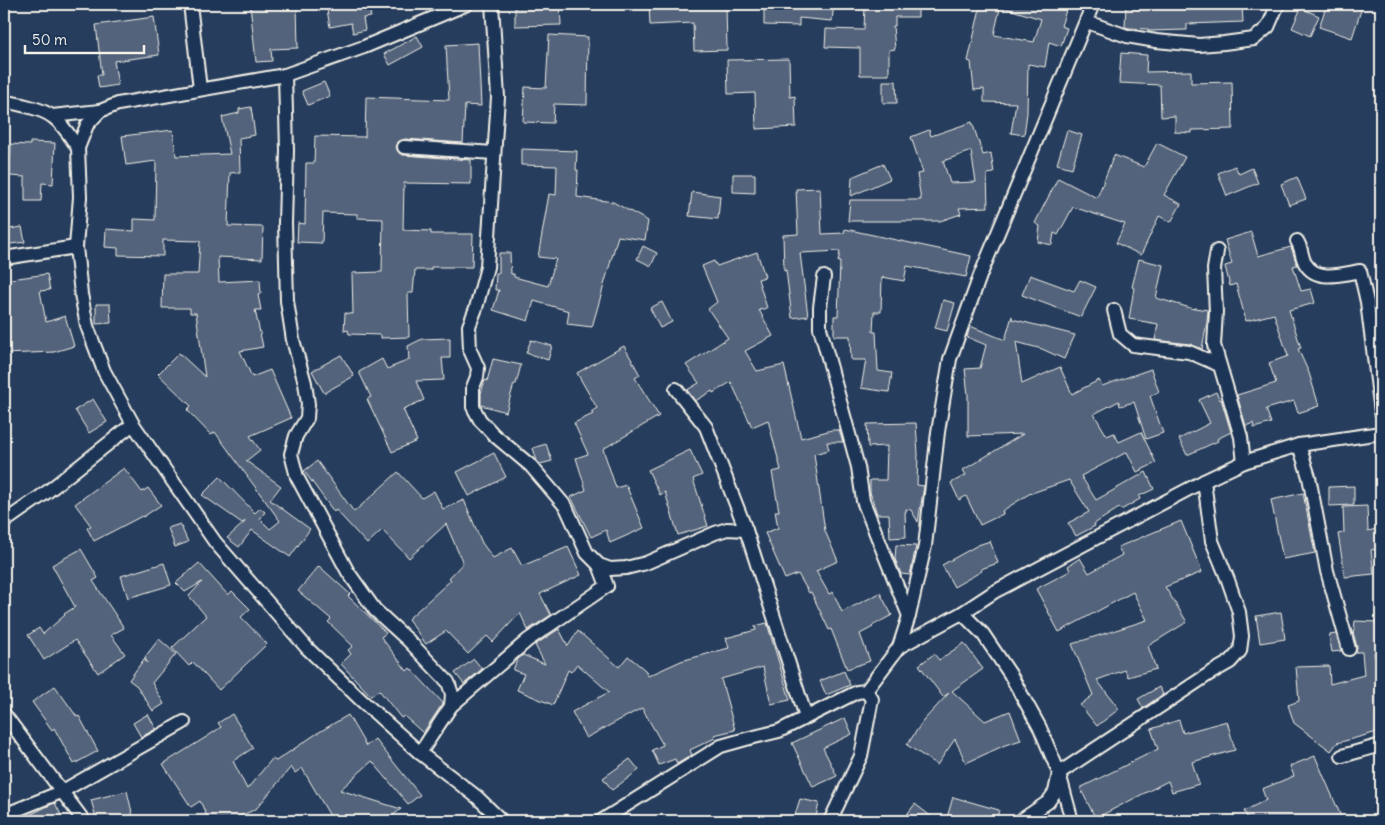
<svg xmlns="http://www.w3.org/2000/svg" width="1385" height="825" viewBox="0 0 1385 825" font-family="Delius,sans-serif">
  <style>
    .building { fill: #52647b; stroke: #f4f1e8; fill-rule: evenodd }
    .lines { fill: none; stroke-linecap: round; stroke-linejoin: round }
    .street-casing { stroke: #f4f1e8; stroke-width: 16 }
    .street { stroke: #1d3557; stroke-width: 12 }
  </style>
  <rect width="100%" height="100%" fill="#263d5d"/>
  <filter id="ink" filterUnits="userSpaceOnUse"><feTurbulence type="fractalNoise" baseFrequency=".02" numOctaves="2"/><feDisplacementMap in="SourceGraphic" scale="10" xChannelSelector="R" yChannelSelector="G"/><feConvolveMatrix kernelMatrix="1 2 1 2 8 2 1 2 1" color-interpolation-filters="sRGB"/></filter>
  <g filter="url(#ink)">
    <g class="building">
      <path d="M260 4H297L298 48 271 49 272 61 256 62 250 5Z"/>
      <path d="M326 4H368L371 17 363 18 365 30 353 33 351 23 330 27Z"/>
      <path d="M515 4H560L561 25 515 26Z"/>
      <path d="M649 4H675V8L710 7V4H726L727 50 694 51 693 23 650 25Z"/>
      <path d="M764 4H834L832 21 799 18V26L764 25Z"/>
      <path d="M865 4H918V17H895V26H893L895 49 889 50V75H860V48L825 47 826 29 864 30Z"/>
      <path d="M981 4H1001L994 35 1034 42 1041 19 1002 7V4H1068L1061 26 1067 28 1061 46 1049 42 1045 67 1028 64 1027 113 1024 135 1011 133 1016 103 984 102V89L974 90 971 62 968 61Z"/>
      <path d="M1126 4H1242L1243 22 1187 24V30L1148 31V29L1129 28 1125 27Z"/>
      <path d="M1327 4H1363L1352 38 1319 27Z"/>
      <path d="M1301 8 1319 16 1310 36 1292 28Z"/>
      <path d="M154 17 159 55 114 61 118 85 99 88 97 75H102L96 25Z"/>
      <path d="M549 35 588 37 587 105 554 104 553 123 523 122 525 87 546 88Z"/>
      <path d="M417 36 423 47 390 65 384 54Z"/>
      <path d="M478 43 481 106 465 105 463 143 405 139 398 142 396 147 399 153 403 155 471 160V184L404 183 403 230 431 231V234H473L472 267H431V270H415L413 293H408L409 337 381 338V335L349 334 348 330 344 331 345 313 353 314 352 273 382 272 383 219 357 218V214L323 213 322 243 297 242 298 223 305 224 306 163H314L315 136 365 137 366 97 449 100 446 45Z"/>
      <path d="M1121 53 1147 55 1146 72 1191 71V83L1232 82 1233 129 1192 130V133L1175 132V116L1161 117 1160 85 1119 83Z"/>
      <path d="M789 59 790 97 795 96 796 127 756 129 755 93 728 94 727 60Z"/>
      <path d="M883 81H896L897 103H883Z"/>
      <path d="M324 82 330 96 308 105 302 91Z"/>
      <path d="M251 107 255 135 239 138 240 172 230 173 228 226 263 227 262 259 218 257 219 282 260 280 261 294 258 295 261 310H255L263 347 240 351 252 377 270 370 291 418 250 436 260 450 246 461 281 486 270 500 310 529 290 557 252 530 239 547 227 538 246 521 242 523 202 495 220 477 255 513 260 508 265 512 260 519 270 529 280 521 215 432 211 435 187 410 191 406 158 374 179 353 205 377 196 313H190V308H162L163 274H198L200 241 163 240V256L118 255V248L105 247 106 229 134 231V219L155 220 156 161 126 165 122 136 173 130 176 156 230 154 222 117 239 113V109Z"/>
      <path d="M972 122 983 155 991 153 994 173 987 174 988 207 959 208 961 214 940 221H848L850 200H921L917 174 923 173 911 137 929 130 931 136ZM971 151 976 182 950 183 943 161Z"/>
      <path d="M1067 130 1082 135 1072 168 1057 164Z"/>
      <path d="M30 142 55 143 53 184 42 183 41 201H25V177L10 176 11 144 30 145Z"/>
      <path d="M1157 143 1185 157 1164 195 1181 204 1171 222 1159 216 1141 255 1116 243 1125 224 1073 207 1058 235 1054 233 1052 245 1038 242 1040 226 1035 223 1058 178 1097 198 1114 155 1144 167Z"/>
      <path d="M521 149 577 151 576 170H578L577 197 613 202 648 221 645 240 618 236 592 327 567 324 569 311 534 301 528 321 493 310 499 290H495L496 273H499V253H510L511 274H514V277L548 286 556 259 538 257 549 194 556 195 557 166 521 165Z"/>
      <path d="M883 164 890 179 851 196 852 177Z"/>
      <path d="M1235 166 1239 174 1252 168 1258 183 1227 196 1218 173Z"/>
      <path d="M733 174H755V193L733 192Z"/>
      <path d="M1297 177 1306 199 1289 205 1281 184Z"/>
      <path d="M820 188 822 234 844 233 845 229 971 256 966 277 907 266 904 281 882 277 881 312H874L873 332H876L878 371 892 373 889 392 861 388 866 360H851L850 336H834V316H838L840 262H838L840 251 800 253 808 316 792 318 786 270 784 271 783 235 798 234 796 189Z"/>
      <path d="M692 192 720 196 718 219 689 216Z"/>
      <path d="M22 227 25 242 4 245V230Z"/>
      <path d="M1251 232 1258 256 1291 247 1297 265 1293 266 1301 291 1311 289 1315 303 1289 310 1301 348 1298 349 1309 373 1319 406 1298 413 1294 401 1266 409 1271 423 1254 428 1253 423 1246 426 1237 395 1276 383 1269 363 1288 356 1274 314 1246 321 1236 284 1230 286 1225 266 1232 264 1225 240Z"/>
      <path d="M643 246 657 253 651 266 637 259Z"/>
      <path d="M757 252 765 277 758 279 767 308 759 310 773 336 745 351 757 371 784 365 801 438 832 430H839L843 442H827L829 450 814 454 825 531 838 561 816 571 829 594 833 592 842 612 880 593 892 615 872 626 873 627 860 634 870 661 847 669 831 629 829 630 811 592 809 593 798 574 785 579 765 533 778 528 775 511H779L772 472 781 470 768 420 752 427 731 382 713 393 712 391 695 401 687 390 699 383 686 365 728 338 708 309 717 302 702 266 714 261 717 266Z"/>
      <path d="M1139 259 1163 265 1156 298 1194 309 1195 308 1208 310 1207 322 1202 349 1190 344 1155 340 1158 324 1129 319 1134 288 1132 287Z"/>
      <path d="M47 274 50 290 40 291 46 322 65 316 74 346 54 352 4 354V280Z"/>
      <path d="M1030 275 1074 291 1080 280 1096 287 1081 317 1022 295Z"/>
      <path d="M943 300 955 303 947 331 935 328Z"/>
      <path d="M662 302 672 322 660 328 650 308Z"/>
      <path d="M96 304H110L111 323 96 324Z"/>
      <path d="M1012 316V319L1075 335 1064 359 1042 349 1016 342 1022 384 1060 367 1072 394 1099 380 1102 386 1151 369 1159 392 1150 396 1163 433 1146 439 1134 402 1120 406 1119 401 1094 414 1107 436 1114 433 1119 442 1141 432 1156 463 1137 472 1127 452 1081 476 1096 500 1146 472 1154 489 1139 496 1140 499 1121 510 1119 508 1094 524 1095 526 1076 536 1068 523 1089 512 1069 480 1029 494 1002 511 1003 514 980 525 966 496 959 500 951 483 966 475 963 470 1023 434 968 436V395L965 369 980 368 986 345 967 337 970 326 1005 340Z"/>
      <path d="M450 338V358H442L444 380 416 381 424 400 403 409 417 441 392 452 367 399 371 397 359 372 382 359 387 369 409 360 408 346 422 339Z"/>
      <path d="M531 340 552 346 548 360 526 353Z"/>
      <path d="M624 346 640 375 635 378 659 416 603 449 616 488 626 485 644 528 610 543 606 530 591 537 571 497 586 490 576 458 588 454 574 423 593 414 591 412 597 408 577 373Z"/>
      <path d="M341 355 354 376 324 393 312 371Z"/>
      <path d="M493 359 521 365 516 384H514L506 412 481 405V393L485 380 487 381Z"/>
      <path d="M1216 392 1220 400 1221 399 1231 432 1217 439 1218 441 1187 455 1179 439 1210 423 1199 400Z"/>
      <path d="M93 399 107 422 89 433 75 410Z"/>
      <path d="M916 423 918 454 917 485 924 486 918 522 911 510 906 509V512H905L906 537 890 538 889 514H877L870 492V480H886L887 446 868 447 867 424Z"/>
      <path d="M546 444 552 461 540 464 537 461 533 448Z"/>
      <path d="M690 450 702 475 693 479 708 526 678 535 665 492 660 495 648 470Z"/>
      <path d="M494 453 506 477 469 496 457 472Z"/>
      <path d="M317 461 354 512 398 472 422 498 434 491 443 509 464 500 482 543 493 558 512 548 522 566 568 547 581 575 540 594 551 615 528 630 520 613 493 642 487 636 468 654 446 631 426 644 408 619 451 580 449 578 463 563 446 524 409 558 382 530 367 544 336 510 334 512 304 471Z"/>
      <path d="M124 468 142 492 148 488 161 505 143 517 142 516 94 541 87 528 91 526 75 504Z"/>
      <path d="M1354 486V505L1329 506V487Z"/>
      <path d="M1303 493 1315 553 1283 559 1271 500Z"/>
      <path d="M1367 506 1368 531 1381 528V548L1371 550 1374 574 1345 577 1338 534 1344 533 1343 507Z"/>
      <path d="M1181 521 1202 572 1165 587 1187 622 1148 646 1156 669 1128 677 1125 670 1097 680 1119 709 1097 726 1080 705 1093 695 1072 644 1147 620 1133 592 1059 632 1036 589 1070 571 1068 566 1080 558 1089 573 1122 555 1118 547Z"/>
      <path d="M180 524 188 542 175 547 168 528Z"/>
      <path d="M990 541 998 563 981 569 982 571 954 587 942 565 978 545Z"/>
      <path d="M896 545 916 546 910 575 901 574 895 559Z"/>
      <path d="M81 549 98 578 93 581 124 628 111 635 125 654 98 673 75 640 44 660 28 635 39 628 43 634 65 615 64 614 75 607 52 565Z"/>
      <path d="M164 563 171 585 128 598 121 576Z"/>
      <path d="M199 563 228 595 232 591 250 609 241 617 267 644 219 690 193 662 189 666 172 648 206 616 189 596 202 582 185 592 176 583Z"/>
      <path d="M319 566 350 594 348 596 386 633 381 637 407 671 410 668 443 703 423 733 404 716 401 718 379 690 371 696 341 664 351 654 348 650 353 646 328 622 331 619 298 591Z"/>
      <path d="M1281 612 1285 639 1260 643 1256 616Z"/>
      <path d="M1355 621 1377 622V630H1381V653H1374L1381 684V731L1337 743 1331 751 1294 723 1288 705 1299 701 1296 667 1329 666 1330 684 1364 675 1362 652H1356L1357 647 1353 632 1354 631Z"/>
      <path d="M767 623 790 700 771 704 763 667 721 679 735 730 714 735 715 738 690 750 692 755 677 764 675 759 659 765 652 750 663 745 642 708 586 738 572 712 609 692 577 664 571 672 568 670 553 705 517 690 524 674 513 670 517 660 523 655 545 664 535 645 559 629 568 646 578 631 619 667 628 656 645 670 648 676 681 661 729 648 726 638 756 630 755 626Z"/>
      <path d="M1336 634 1341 651 1332 652 1329 635Z"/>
      <path d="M159 639 176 654 152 683 164 704 153 711 137 686 129 680 144 659 147 663 145 657Z"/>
      <path d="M964 643 983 669 952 691 985 721 1010 711 1021 740 1005 745 966 763 955 739 937 765 907 745 923 721 949 693 943 697 919 665 934 654 939 660Z"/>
      <path d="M474 659 482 669 464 684 455 673Z"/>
      <path d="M844 671 850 685 826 695 820 681Z"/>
      <path d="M55 686 77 717 79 716 98 751 74 764 54 728 52 730 32 702Z"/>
      <path d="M1159 687 1163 694 1143 708 1138 699Z"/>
      <path d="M148 714 156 729 141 737 133 723Z"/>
      <path d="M232 714 253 748 233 761 247 789 272 759 276 761 316 734 348 715 366 746 375 739 420 795 408 804 372 761 340 790 401 809 391 817 392 821H333L302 768 295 773 291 767 256 809 229 821H209L200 801 191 807 163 764 208 736 221 727 218 723Z"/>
      <path d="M845 718 852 734 823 748 837 776 813 787 792 743Z"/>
      <path d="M1179 720 1183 733 1227 721 1235 750 1192 762 1199 784 1172 792 1168 781 1104 814 1095 817 1080 788 1158 749 1151 729Z"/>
      <path d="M1315 756 1343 821H1249L1244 811 1266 800 1262 789 1294 776 1290 766Z"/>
      <path d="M630 759 639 770 612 790 603 778Z"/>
      <path d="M127 791 134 821H97L91 800Z"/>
      <path d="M953 797 999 810 996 821H946Z"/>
      <path d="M800 799 819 803 815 821H806L794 818Z"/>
      <path d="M55 803 64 821H17L48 806Z"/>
      <path d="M915 804 937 821H902Z"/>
    </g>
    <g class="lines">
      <g class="street-casing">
        <g id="street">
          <path d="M190 4 200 89"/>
          <path d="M467 4 364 47 285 75 118 104 100 111 87 125 78 148 80 197 76 247 81 294 87 326 104 371 133 424 215 542 307 648 361 700 420 753 477 797 502 821"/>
          <path d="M492 4 498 97 487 267 476 308 469 326 470 350 478 368 477 377 473 387V407L480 420 494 435 531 466 566 507 587 553 599 565 610 569 626 568 646 563 715 533 727 529 746 530"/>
          <path d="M1087 22 1127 36 1156 41 1199 45 1224 43 1254 39 1268 27 1278 4"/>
          <path d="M285 75 287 150 285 223 287 301 293 340 305 383 308 404 307 418 296 436 291 454 297 477 348 572 375 610 409 641 448 682 452 694 451 706 420 753"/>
          <path d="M4 102C17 103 43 109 53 117 64 125 71 138 78 148"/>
          <path d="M52 116 100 111"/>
          <path d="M404 147 494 153"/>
          <path d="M1297 241C1302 248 1301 256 1305 263 1316 283 1343 274 1360 271L1367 302 1381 412"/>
          <path d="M1217 251 1214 269 1216 312 1214 345 1241 437 1244 462"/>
          <path d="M4 258 76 247"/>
          <path d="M824 277 820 307V328L858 467 863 501 909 616"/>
          <path d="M1114 310 1120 334 1133 345 1189 352 1219 365"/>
          <path d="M676 389 706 427 746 530 806 717"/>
          <path d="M1299 445 1309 477 1327 571 1349 649"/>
          <path d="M4 522 47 492 133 424"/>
          <path d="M962 613 983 634 1010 674 1040 728 1059 773 1072 821"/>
          <path d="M899 647 962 613 994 592 1204 481 1244 462 1299 445 1381 433"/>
          <path d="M451 706 528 640 607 586 599 565"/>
          <path d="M4 714 84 821"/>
          <path d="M1342 756 1381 745"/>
          <path d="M4 815 61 792 184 722"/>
          <path d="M601 821 721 746 746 739 779 731 857 692 866 691 899 647 909 616 925 546 938 432 950 359 980 276 1093 4"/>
          <path d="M830 821 861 756 872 699 866 691"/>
          <path d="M1020 821 1048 802 1055 792 1059 773 1209 674 1230 662 1240 651 1242 636 1239 612 1228 580 1212 541 1204 481"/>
        </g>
      </g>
      <use href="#street" class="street"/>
    </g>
  </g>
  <rect width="1385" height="825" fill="none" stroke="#1d3557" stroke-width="20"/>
  <rect x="10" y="10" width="1365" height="805" fill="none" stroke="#f4f1e8" stroke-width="2" filter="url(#ink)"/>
  <path d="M25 45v8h119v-8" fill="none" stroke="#f4f1e8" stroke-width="2.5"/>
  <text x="32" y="45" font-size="15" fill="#f4f1e8" stroke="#1d3557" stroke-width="4" paint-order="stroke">50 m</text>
</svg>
